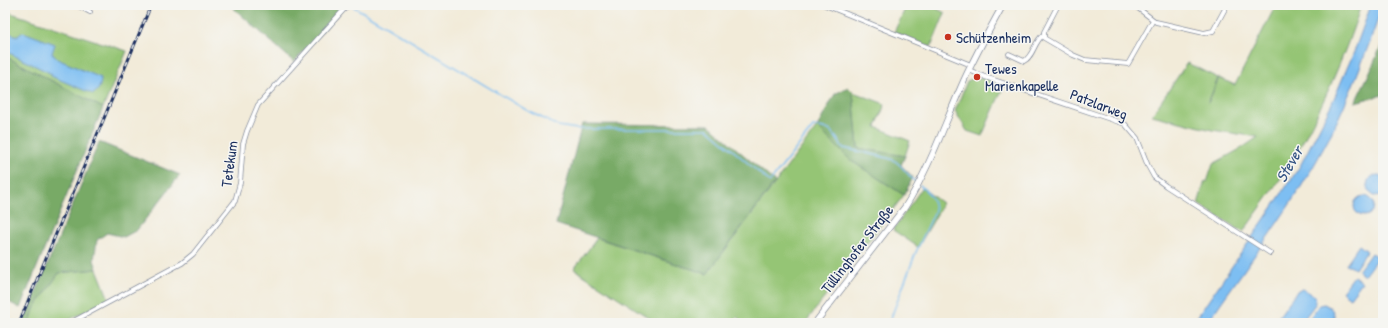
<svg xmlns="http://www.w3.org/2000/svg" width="1388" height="328" viewBox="0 0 1388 328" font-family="'Patrick Hand',sans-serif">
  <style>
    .green { fill: #95c574; stroke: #587a69 }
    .forest { fill: #78aa66; stroke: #4a6c62 }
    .water { fill: #7dbef2; stroke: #4c76a8 }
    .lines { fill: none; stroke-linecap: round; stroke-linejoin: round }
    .stream { stroke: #7dbef2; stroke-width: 1.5 }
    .street-casing { stroke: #868d9c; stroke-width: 5.5 }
    .secondary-casing { stroke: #868d9c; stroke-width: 7 }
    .street { stroke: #fff; stroke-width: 4 }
    .secondary { stroke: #fff; stroke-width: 5.5 }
    .rail-casing { stroke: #1b2f5e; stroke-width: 3 }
    .rail { stroke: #f6f6f2; stroke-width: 1.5; stroke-dasharray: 4.5; stroke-linecap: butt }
    .poi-dot { fill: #c8321e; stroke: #f6f6f2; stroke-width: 1.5 }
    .labels { text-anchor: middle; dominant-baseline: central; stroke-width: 3; stroke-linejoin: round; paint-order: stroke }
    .poi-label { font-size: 15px; fill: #1b2f5e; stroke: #f6f6f2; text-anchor: start }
    .street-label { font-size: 15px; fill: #1b2f5e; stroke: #f6f6f2 }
    .water-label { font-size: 16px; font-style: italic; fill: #345383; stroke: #f6f6f2 }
  </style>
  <rect width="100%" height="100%" fill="#f6f6f2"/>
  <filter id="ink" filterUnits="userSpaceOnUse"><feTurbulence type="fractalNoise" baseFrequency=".025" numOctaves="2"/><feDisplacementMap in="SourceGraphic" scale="8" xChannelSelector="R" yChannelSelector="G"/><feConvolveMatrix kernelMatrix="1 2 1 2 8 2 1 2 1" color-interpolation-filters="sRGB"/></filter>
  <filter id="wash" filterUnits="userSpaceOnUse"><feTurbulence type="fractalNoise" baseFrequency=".012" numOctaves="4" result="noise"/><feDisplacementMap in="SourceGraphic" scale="16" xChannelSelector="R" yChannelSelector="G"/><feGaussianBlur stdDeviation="0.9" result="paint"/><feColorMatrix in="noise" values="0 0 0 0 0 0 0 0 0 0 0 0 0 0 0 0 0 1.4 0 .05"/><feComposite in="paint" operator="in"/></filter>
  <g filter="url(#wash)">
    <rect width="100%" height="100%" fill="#f2ebd9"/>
    <g class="green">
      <path d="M907 5H930L945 13 931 47 894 32Z"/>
      <path d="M1276 5H1361C1345 56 1320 113 1293 159 1278 184 1260 208 1243 232L1198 204 1205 181 1207 182 1213 164 1242 148 1258 137 1212 130 1152 115 1187 63 1218 78 1208 103 1219 78 1235 85Z"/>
      <path d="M5 11 127 51 103 108 5 56Z"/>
      <path d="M974 78 978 79 984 78 1004 85 982 136 967 131 955 111 967 81Z"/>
      <path d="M853 92 885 104 876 127 910 141 905 156 858 148Z"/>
      <path d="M817 127 850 160 904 195 805 323H742L738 317 732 323H657L574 269 597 238 707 274Z"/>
      <path d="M922 188 942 203 940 209 918 247 893 230Z"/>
      <path d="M97 269 109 299 63 323H30L34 309 59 273Z"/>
    </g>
    <g class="forest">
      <path d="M230 5H346L294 62Z"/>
      <path d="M1382 44H1383V95L1355 102 1368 76Z"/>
      <path d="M5 56 103 108 20 308 5 300Z"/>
      <path d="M848 87 853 92 858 148 905 156 901 165 913 177 904 195 850 160 817 127 835 94Z"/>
      <path d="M582 124 709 125 775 182 707 274 556 224Z"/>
      <path d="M99 142 180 175 137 230 124 237 107 233 97 240 94 260 97 269 59 273 34 309 30 323H23Z"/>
    </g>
    <g class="water">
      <path d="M1371 5H1383C1367 51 1350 96 1328 140 1294 205 1248 263 1207 323H1193L1270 211 1300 166 1332 103 1354 52Z"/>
      <path d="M5 32 18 36 23 32 55 44 52 53 57 59 101 78C101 84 99 91 93 94L51 76 52 74 5 51Z"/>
      <path d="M1379 175 1383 177V195L1374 196 1368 191C1365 181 1370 175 1379 175Z"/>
      <circle cx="1364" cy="206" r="10"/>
      <path d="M1359 245 1367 251 1355 269 1346 264Z"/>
      <path d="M1371 253 1378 257 1364 276 1358 271Z"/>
      <path d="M1354 276 1362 282 1350 298 1342 292Z"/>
      <path d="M1303 289 1315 296 1316 303 1301 323H1274L1298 290Z"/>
      <path d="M1324 304C1333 308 1336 313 1333 323H1306L1319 305Z"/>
    </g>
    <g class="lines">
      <g class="stream">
        <path d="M351 5 528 111 558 126 577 129H708L770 182 813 127C832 126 834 135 843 148 854 151 888 156 895 161 904 167 909 177 917 183"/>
        <path d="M889 323 916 252 935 211 934 203 930 195 920 185"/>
      </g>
    </g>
  </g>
  <g filter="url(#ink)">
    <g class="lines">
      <g class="street-casing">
        <g id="street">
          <path d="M77 5 90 12"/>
          <path d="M825 5 971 65"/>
          <path d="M1058 5 1044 32V38L1073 55 1085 60 1128 64 1153 20"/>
          <path d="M1134 5 1156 22 1204 33 1213 31 1227 5"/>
          <path d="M1009 54 1024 61C1033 57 1034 42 1043 35"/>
          <path d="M969 70 985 77 1125 124 1137 138 1148 166 1154 177 1166 186 1270 253"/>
          <path d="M70 323 182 263 193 254 235 201 240 183 243 144 247 131 258 105 348 5"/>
        </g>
      </g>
      <g class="secondary-casing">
        <path id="secondary" d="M815 323 905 207C929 169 943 128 961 87 973 59 988 32 1003 5"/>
      </g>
      <use href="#street" class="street"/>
      <use href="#secondary" class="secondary"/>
      <g class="rail-casing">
        <path id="rail" d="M19 323 151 5"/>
      </g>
      <use href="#rail" class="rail"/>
    </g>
  </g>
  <g class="poi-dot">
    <circle cx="948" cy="37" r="4"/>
    <circle cx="977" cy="77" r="4"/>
  </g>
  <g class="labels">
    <g class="poi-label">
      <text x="956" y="37">Schützenheim</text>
      <text x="985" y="68">Tewes<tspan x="985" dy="17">Marienkapelle</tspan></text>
    </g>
    <g class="street-label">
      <text transform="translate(1099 104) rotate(21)">Patzlarweg</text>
      <text transform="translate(229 164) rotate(-82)">Tetekum</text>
      <text transform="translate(857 249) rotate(-52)">Tüllinghofer Straße</text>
    </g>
    <g class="water-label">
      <text transform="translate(1289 164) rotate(-60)">Stever</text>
    </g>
  </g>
  <rect width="1388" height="328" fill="none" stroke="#f6f6f2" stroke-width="20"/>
</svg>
